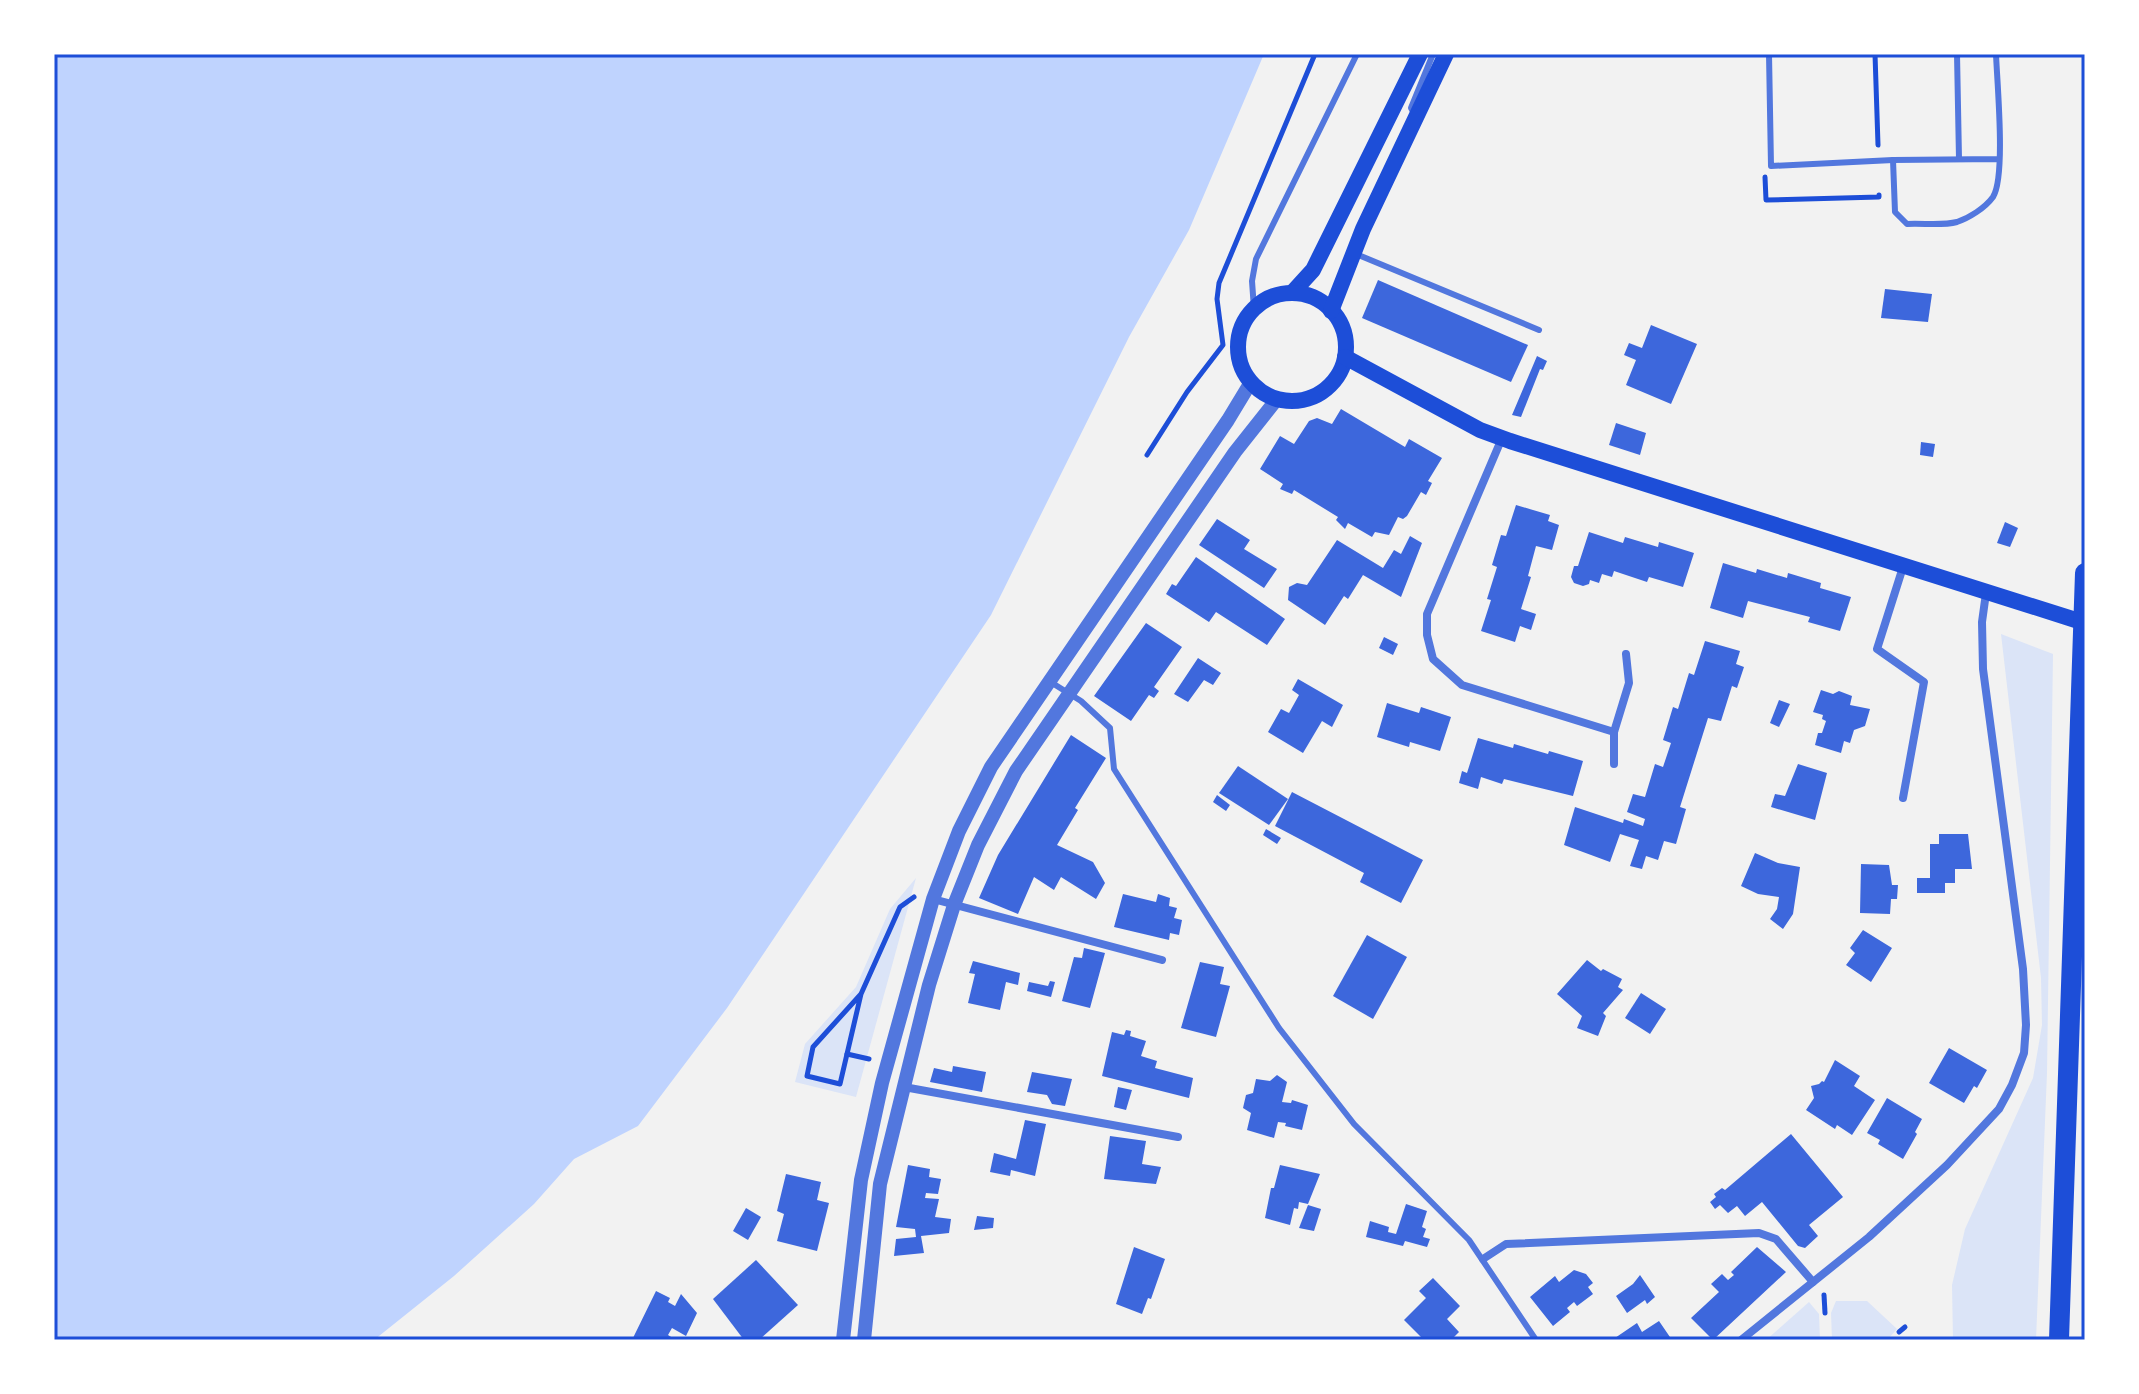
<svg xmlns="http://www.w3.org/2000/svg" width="2139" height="1394" viewBox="0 0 2139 1394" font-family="Montserrat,sans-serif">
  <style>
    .green { fill: #dbe4f7 }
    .water { fill: #bfd3fe }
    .building { fill: #3d67dc }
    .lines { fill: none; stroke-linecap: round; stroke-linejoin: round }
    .path { stroke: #1d4ed8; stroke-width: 5 }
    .service { stroke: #5277de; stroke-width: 6 }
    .minor { stroke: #5277de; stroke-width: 8 }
    .tertiary { stroke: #5277de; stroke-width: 14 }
    .secondary { stroke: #1d4ed8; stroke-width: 16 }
    .trunk { stroke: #1d4ed8; stroke-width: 20 }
    .neatline { fill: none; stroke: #1d4ed8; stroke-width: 3 }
  </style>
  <rect width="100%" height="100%" fill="#f2f2f2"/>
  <g class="green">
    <path d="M2001 634 2053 654 2047 1073 2036 1340H1953L1952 1285 1965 1229 2033 1078 2042 1025 2041 978Z"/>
    <path d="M916 878 856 1097 795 1082 805 1044 856 987 890 909Z"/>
    <path d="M1836 1301H1867L1897 1329 1887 1340H1832L1831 1313Z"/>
    <path d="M1809 1302 1819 1314 1820 1340H1766Z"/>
  </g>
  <path class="water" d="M54 54H1264L1189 230 1129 337 991 615 727 1008 638 1126 574 1159 534 1204 454 1276 374 1340H54Z"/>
  <g class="building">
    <path d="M1378 280 1528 345 1511 382 1362 318Z"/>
    <path d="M1885 289 1932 294 1928 322 1881 318Z"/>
    <path d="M1651 325 1697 344 1671 404 1626 385 1636 360 1624 355 1629 343 1642 348Z"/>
    <path d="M1537 356 1547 361 1543 370 1540 369 1521 417 1512 415Z"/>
    <path d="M1341 409 1405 447 1409 439 1442 458 1428 481 1432 483 1426 495 1421 492 1407 516 1403 519 1398 517 1389 535 1375 532 1372 537 1348 523 1345 529 1336 520 1338 517 1294 490 1292 494 1280 489 1283 484 1260 469 1280 436 1294 444 1309 421 1317 418 1332 424Z"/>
    <path d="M1616 423 1646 433 1640 455 1609 445Z"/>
    <path d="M1921 442 1935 444 1933 457 1920 455Z"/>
    <path d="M1516 505 1550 515 1548 521 1559 525 1552 550 1536 546 1528 576 1531 577 1521 609 1536 614 1531 630 1520 626 1515 642 1481 631 1491 600 1487 599 1497 567 1492 565 1501 535 1506 536Z"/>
    <path d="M1217 519 1250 540 1244 549 1277 569 1264 588 1199 545Z"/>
    <path d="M2005 522 2018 528 2010 547 1997 543Z"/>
    <path d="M1589 532 1623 543 1625 537 1658 547 1659 542 1694 553 1683 587 1649 577 1647 582 1614 571 1612 577 1602 574 1599 583 1590 580 1589 584 1583 586 1574 583 1571 577 1574 566H1578Z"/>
    <path d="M1410 536 1422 543 1401 597 1363 575 1348 599 1344 596 1325 625 1288 600 1289 587 1297 583 1307 585 1337 540 1383 568 1394 550 1401 554Z"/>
    <path d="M1196 557 1285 619 1267 645 1216 612 1209 622 1166 594 1172 584 1176 586Z"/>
    <path d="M1723 563 1756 573 1757 569 1787 578 1788 573 1821 583 1820 588 1851 597 1840 631 1808 622 1810 617 1748 601 1743 618 1710 608Z"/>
    <path d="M1146 623 1182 647 1154 687 1159 691 1154 698 1149 695 1131 721 1094 696Z"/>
    <path d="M1384 637 1398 644 1393 655 1379 648Z"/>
    <path d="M1705 641 1740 651 1736 664 1744 667 1737 688 1732 686 1721 721 1708 718 1680 807 1686 809 1676 844 1664 841 1658 860 1646 856 1642 869 1630 866 1639 840 1620 834 1610 862 1564 845 1575 807 1623 823 1624 819 1643 826 1645 819 1627 812 1633 794 1645 797 1655 764 1663 767 1671 743 1663 740 1673 707 1678 709 1689 673 1694 675Z"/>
    <path d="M1198 658 1221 673 1213 685 1204 680 1188 702 1174 694Z"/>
    <path d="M1298 679 1343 705 1332 727 1322 721 1303 753 1268 732 1281 709 1289 713 1299 695 1292 690Z"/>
    <path d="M1821 690 1833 694 1839 691 1852 696 1850 705 1870 709 1865 726 1854 730 1850 743 1844 741 1841 753 1815 745 1818 733H1822L1826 721 1822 719 1823 715 1813 712Z"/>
    <path d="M1779 700 1790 704 1779 727 1770 723Z"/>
    <path d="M1387 703 1419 713 1421 707 1451 717 1440 751 1410 742 1409 747 1377 737Z"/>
    <path d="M1071 735 1106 758 1075 808 1078 810 1057 845 1093 862 1105 883 1096 899 1061 877 1054 890 1034 877 1018 914 979 898 998 855Z"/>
    <path d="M1478 738 1513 748 1514 744 1548 754 1549 751 1583 761 1573 796 1504 779 1502 784 1481 777 1478 789 1459 783 1462 771 1467 773Z"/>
    <path d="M1798 764 1827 773 1815 820 1771 807 1775 794 1785 796Z"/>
    <path d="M1238 766 1288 799 1269 825 1219 793Z"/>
    <path d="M1292 792 1423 860 1401 903 1360 882 1364 873 1275 826Z"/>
    <path d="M1217 795 1230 805 1226 811 1213 802Z"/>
    <path d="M1266 829 1281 838 1277 844 1263 835Z"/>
    <path d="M1939 834H1968L1972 869H1955V883H1945V893H1917V878H1930V844H1939Z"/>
    <path d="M1755 853 1778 863 1800 867 1793 914 1783 929 1770 919 1777 909 1779 897 1758 894 1741 886Z"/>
    <path d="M1861 864 1889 865 1892 885H1898L1897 899H1891L1890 914 1860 913Z"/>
    <path d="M1123 894 1156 902 1158 894 1170 898 1169 906 1177 908 1174 918 1182 920 1179 935 1170 933 1169 940 1114 927Z"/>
    <path d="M1863 930 1892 948 1871 982 1846 965 1855 953 1850 948Z"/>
    <path d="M1367 935 1407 957 1373 1019 1333 996Z"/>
    <path d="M1084 948 1105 953 1090 1008 1062 1001 1074 957 1082 958Z"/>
    <path d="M1587 960 1601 971 1603 969 1622 979 1618 987 1623 990 1603 1013 1606 1016 1598 1036 1577 1028 1582 1016 1557 994Z"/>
    <path d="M973 961 1020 973 1018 985 1006 982 1000 1010 968 1003 975 974 969 973Z"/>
    <path d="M1200 962 1224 967 1220 984 1230 986 1216 1037 1181 1028Z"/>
    <path d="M1050 981 1055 982 1051 997 1027 991 1029 982 1048 986Z"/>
    <path d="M1641 993 1666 1009 1650 1034 1625 1018Z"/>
    <path d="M1126 1030 1131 1031 1130 1036 1146 1041 1141 1056 1157 1061 1155 1068 1193 1078 1189 1098 1102 1076 1112 1032 1124 1035Z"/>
    <path d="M1949 1048 1987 1070 1977 1088 1974 1086 1964 1103 1929 1083Z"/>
    <path d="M1835 1060 1860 1076 1854 1086 1875 1100 1852 1135 1837 1125 1835 1129 1806 1110 1814 1098 1811 1086 1819 1084 1822 1081 1824 1082Z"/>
    <path d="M953 1066 986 1072 982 1092 930 1082 934 1068 952 1072Z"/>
    <path d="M1032 1072 1072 1079 1065 1106 1052 1104 1047 1095 1027 1092Z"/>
    <path d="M1277 1075 1287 1082 1282 1102 1291 1103 1292 1100 1308 1105 1302 1130 1285 1126 1286 1123 1278 1122 1274 1138 1247 1130 1251 1113 1243 1108 1246 1095 1253 1093 1256 1079 1270 1081Z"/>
    <path d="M1118 1087 1132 1090 1126 1110 1114 1107Z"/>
    <path d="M1887 1098 1922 1119 1915 1132 1917 1134 1903 1159 1878 1144 1880 1140 1867 1133Z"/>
    <path d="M1025 1120 1046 1124 1035 1176 1011 1170 1010 1176 990 1172 994 1153 1016 1159Z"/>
    <path d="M1791 1134 1843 1197 1809 1225 1818 1236 1805 1248 1798 1246 1762 1202 1745 1216 1737 1206 1728 1213 1720 1205 1715 1209 1710 1202 1716 1197 1714 1194 1722 1188 1725 1190Z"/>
    <path d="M1110 1136 1146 1141 1142 1164 1161 1167 1156 1184 1104 1179Z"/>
    <path d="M908 1165 930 1169 929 1177 941 1179 938 1194 926 1193 925 1198 939 1199 935 1217 951 1219 949 1233 921 1236 924 1253 894 1256 896 1239 916 1237 915 1229 896 1227Z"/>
    <path d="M1280 1165 1320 1174 1308 1204 1299 1202 1298 1209 1294 1208 1290 1225 1265 1218 1271 1188H1274Z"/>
    <path d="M786 1174 821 1182 817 1200 829 1203 817 1251 777 1241 784 1214 777 1211Z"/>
    <path d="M1406 1204 1427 1211 1422 1227 1426 1229 1423 1237 1430 1239 1427 1247 1405 1241 1403 1246 1366 1237 1370 1221 1389 1227 1388 1232 1396 1234Z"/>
    <path d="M1308 1205 1321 1209 1314 1231 1299 1228Z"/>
    <path d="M746 1208 761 1217 748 1240 733 1231Z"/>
    <path d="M977 1216 994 1218 993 1228 974 1230Z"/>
    <path d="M1134 1247 1165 1259 1151 1299 1148 1298 1142 1314 1116 1304Z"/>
    <path d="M1757 1247 1786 1272 1713 1340 1691 1318 1719 1292 1711 1284 1722 1274 1728 1280 1734 1275 1731 1272Z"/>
    <path d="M756 1260 798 1305 759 1340H744L713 1299Z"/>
    <path d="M1574 1270 1586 1274 1593 1283 1588 1287 1593 1294 1577 1306 1574 1302 1567 1308 1570 1312 1553 1326 1530 1297 1555 1276 1559 1282Z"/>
    <path d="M1640 1275 1655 1297 1647 1304 1645 1300 1627 1313 1616 1296 1633 1284Z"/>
    <path d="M1433 1278 1460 1306 1447 1319 1459 1332 1451 1340H1424L1404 1320 1426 1298 1419 1291Z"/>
    <path d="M656 1291 670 1298 668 1302 675 1306 681 1294 697 1313 686 1336 672 1328 668 1335 676 1340H632Z"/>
    <path d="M1659 1321 1672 1340H1612L1637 1323 1642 1332Z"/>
  </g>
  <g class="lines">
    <g class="path">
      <path d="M1875 54 1878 145"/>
      <path d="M1765 177 1766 200 1879 197V195"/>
      <path d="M1147 455 1187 392 1223 345 1217 299 1219 283 1315 54"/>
      <path d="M861 994 813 1047 807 1076 840 1084 861 994 900 907 914 897"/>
      <path d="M847 1054 869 1059"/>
      <path d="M1824 1295 1825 1313"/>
      <path d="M1899 1332 1905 1327"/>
    </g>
    <g class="service">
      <path d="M1769 54 1771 166 1893 160"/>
      <path d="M1957 54 1959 159"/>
      <path d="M1996 54C1997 82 2006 177 1993 197 1985 208 1969 218 1957 222 1942 226 1923 223 1907 224L1895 212 1893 160 1999 159"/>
      <path d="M1415 115 1411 108 1433 54"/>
      <path d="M1356 254 1539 330"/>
      <path d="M1254 309 1252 281 1256 259 1357 54"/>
      <path d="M1049 681 1081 701 1110 728 1114 769 1279 1028 1354 1124 1469 1240 1536 1340"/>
    </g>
    <g class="minor">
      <path d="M1502 438 1427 614V635L1433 659 1462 685 1614 732"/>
      <path d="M1903 567 1877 649 1924 682 1903 798"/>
      <path d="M1614 764V732L1629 683 1626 654"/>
      <path d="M933 899 1162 960"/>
      <path d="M904 1087 1178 1137"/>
      <path d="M1483 1259 1506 1244 1759 1233 1776 1239 1813 1282"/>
      <path d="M1741 1340 1869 1237 1947 1165 1999 1109 2012 1085 2024 1053 2026 1025 2023 969 1983 669 1982 622 1986 593"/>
    </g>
    <g class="tertiary">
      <path d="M843 1340 861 1180 882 1083 933 899 959 831 991 767 1228 420 1251 382"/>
      <path d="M864 1340 880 1184 929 985 954 905 978 845 1016 771 1235 452 1277 399"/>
    </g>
    <g class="secondary">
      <path d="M1292 293 1313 270 1420 54"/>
      <circle cx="1292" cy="347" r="54"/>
      <path d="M1331 311 1363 229 1446 54"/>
      <path d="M1345 357 1480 430 1510 441 2085 623"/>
    </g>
    <path class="trunk" d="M2059 1340 2085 573"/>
  </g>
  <rect width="2139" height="1394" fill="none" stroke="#ffffff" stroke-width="112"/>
  <rect x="56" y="56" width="2027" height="1282" class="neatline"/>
</svg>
